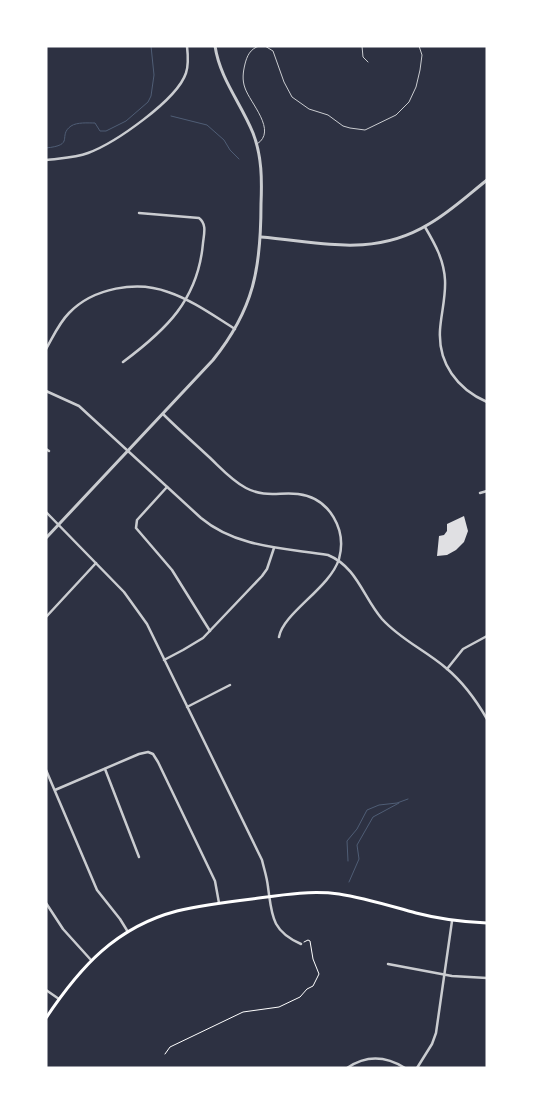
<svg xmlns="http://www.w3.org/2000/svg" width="533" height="1114" viewBox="0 0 533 1114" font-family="Arial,sans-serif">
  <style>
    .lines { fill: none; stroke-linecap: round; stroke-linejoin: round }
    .stream { stroke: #4f5d75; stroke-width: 1 }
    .building { fill: #e0e0e3 }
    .path { stroke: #fff; stroke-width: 1 }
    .service { stroke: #caccd0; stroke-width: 1 }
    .minor { stroke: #caccd0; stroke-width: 2.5 }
    .tertiary { stroke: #caccd0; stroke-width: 3 }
    .secondary { stroke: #fff; stroke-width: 3 }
  </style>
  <rect width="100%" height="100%" fill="#2d3142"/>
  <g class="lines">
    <g class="stream">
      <path d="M171 116 207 125 224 140 230 150 239 159"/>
      <path d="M46 148C76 145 57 136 71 126 77 122 88 123 95 123L100 131H106L126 121 148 102 151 96 154 75 151 46"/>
      <path d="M348 861 347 841 357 829 367 810 379 805 397 803 408 799"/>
      <path d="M349 882 359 859 357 845 373 817 399 803"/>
    </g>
  </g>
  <path class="building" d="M464 516 468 531 464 542 456 550 447 555 437 556 439 536 444 535 447 531V524Z"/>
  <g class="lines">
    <path class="path" d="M165 1054 170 1047 243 1012 279 1007 300 997 307 989 313 986 319 974 313 959 310 941 308 940 304 942"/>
    <g class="service">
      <path d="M265 46 273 51 284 82 292 97 309 109 328 115 343 126 350 128 365 130 396 115 409 102 416 87 420 70 422 55 419 46"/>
      <path d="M362 46 363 57 368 62"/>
      <path d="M257 144C278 131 250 103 245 88 242 80 243 72 245 64 247 56 250 49 259 46"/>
    </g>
    <g class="minor">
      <path d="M46 160C61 158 75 158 88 153 115 143 177 100 186 73 189 64 188 55 187 46"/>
      <path d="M425 227C435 244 444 260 445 280 446 297 441 314 440 330 438 363 457 389 487 402"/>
      <path d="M46 349C53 337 59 323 69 313 93 288 137 280 168 292 192 300 214 316 235 329"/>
      <path d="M123 362C166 330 198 300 203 243 204 234 207 224 199 218L139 213"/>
      <path d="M46 391 79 406 201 518C237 548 285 548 328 555 357 567 363 597 382 619 401 640 425 650 446 668 463 682 476 700 487 719"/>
      <path d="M163 414C177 428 193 442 208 456 220 467 231 480 246 488 265 498 279 492 298 494 330 498 347 530 339 559 330 588 283 613 279 637"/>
      <path d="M46 449 49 451"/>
      <path d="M167 487 137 520 136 528 172 570 210 631"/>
      <path d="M480 493 487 491"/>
      <path d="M46 512 124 592 147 624 262 860C264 869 267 877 268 887 272 915 271 931 301 944"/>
      <path d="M46 617 96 563"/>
      <path d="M164 660 183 650 203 638 262 576 267 569 274 548"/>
      <path d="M447 669 463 649 487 636"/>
      <path d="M187 707 230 685"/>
      <path d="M105 769 139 857"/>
      <path d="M46 770 97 890 120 919 128 932"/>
      <path d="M55 790 139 754 148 752 153 754 158 762 215 881 219 903"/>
      <path d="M46 903 63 929 91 960"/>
      <path d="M388 964 452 976 487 978"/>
      <path d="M46 990 59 999"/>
      <path d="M347 1068C366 1055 386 1056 405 1068"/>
      <path d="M417 1068 432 1044 436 1033 452 921"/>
    </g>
    <g class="tertiary">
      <path d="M261 237C322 242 373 258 429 224 450 212 468 195 487 180"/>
      <path d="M46 538 213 360C254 309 261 268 261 204 262 180 262 156 253 133 241 103 220 79 215 46"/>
    </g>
    <path class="secondary" d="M46 1018C80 967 116 927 177 911 202 905 227 902 252 899 281 895 310 890 339 894 365 898 390 906 416 913 439 919 462 922 487 923"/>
  </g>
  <rect width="533" height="1114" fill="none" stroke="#ffffff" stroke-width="95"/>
</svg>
